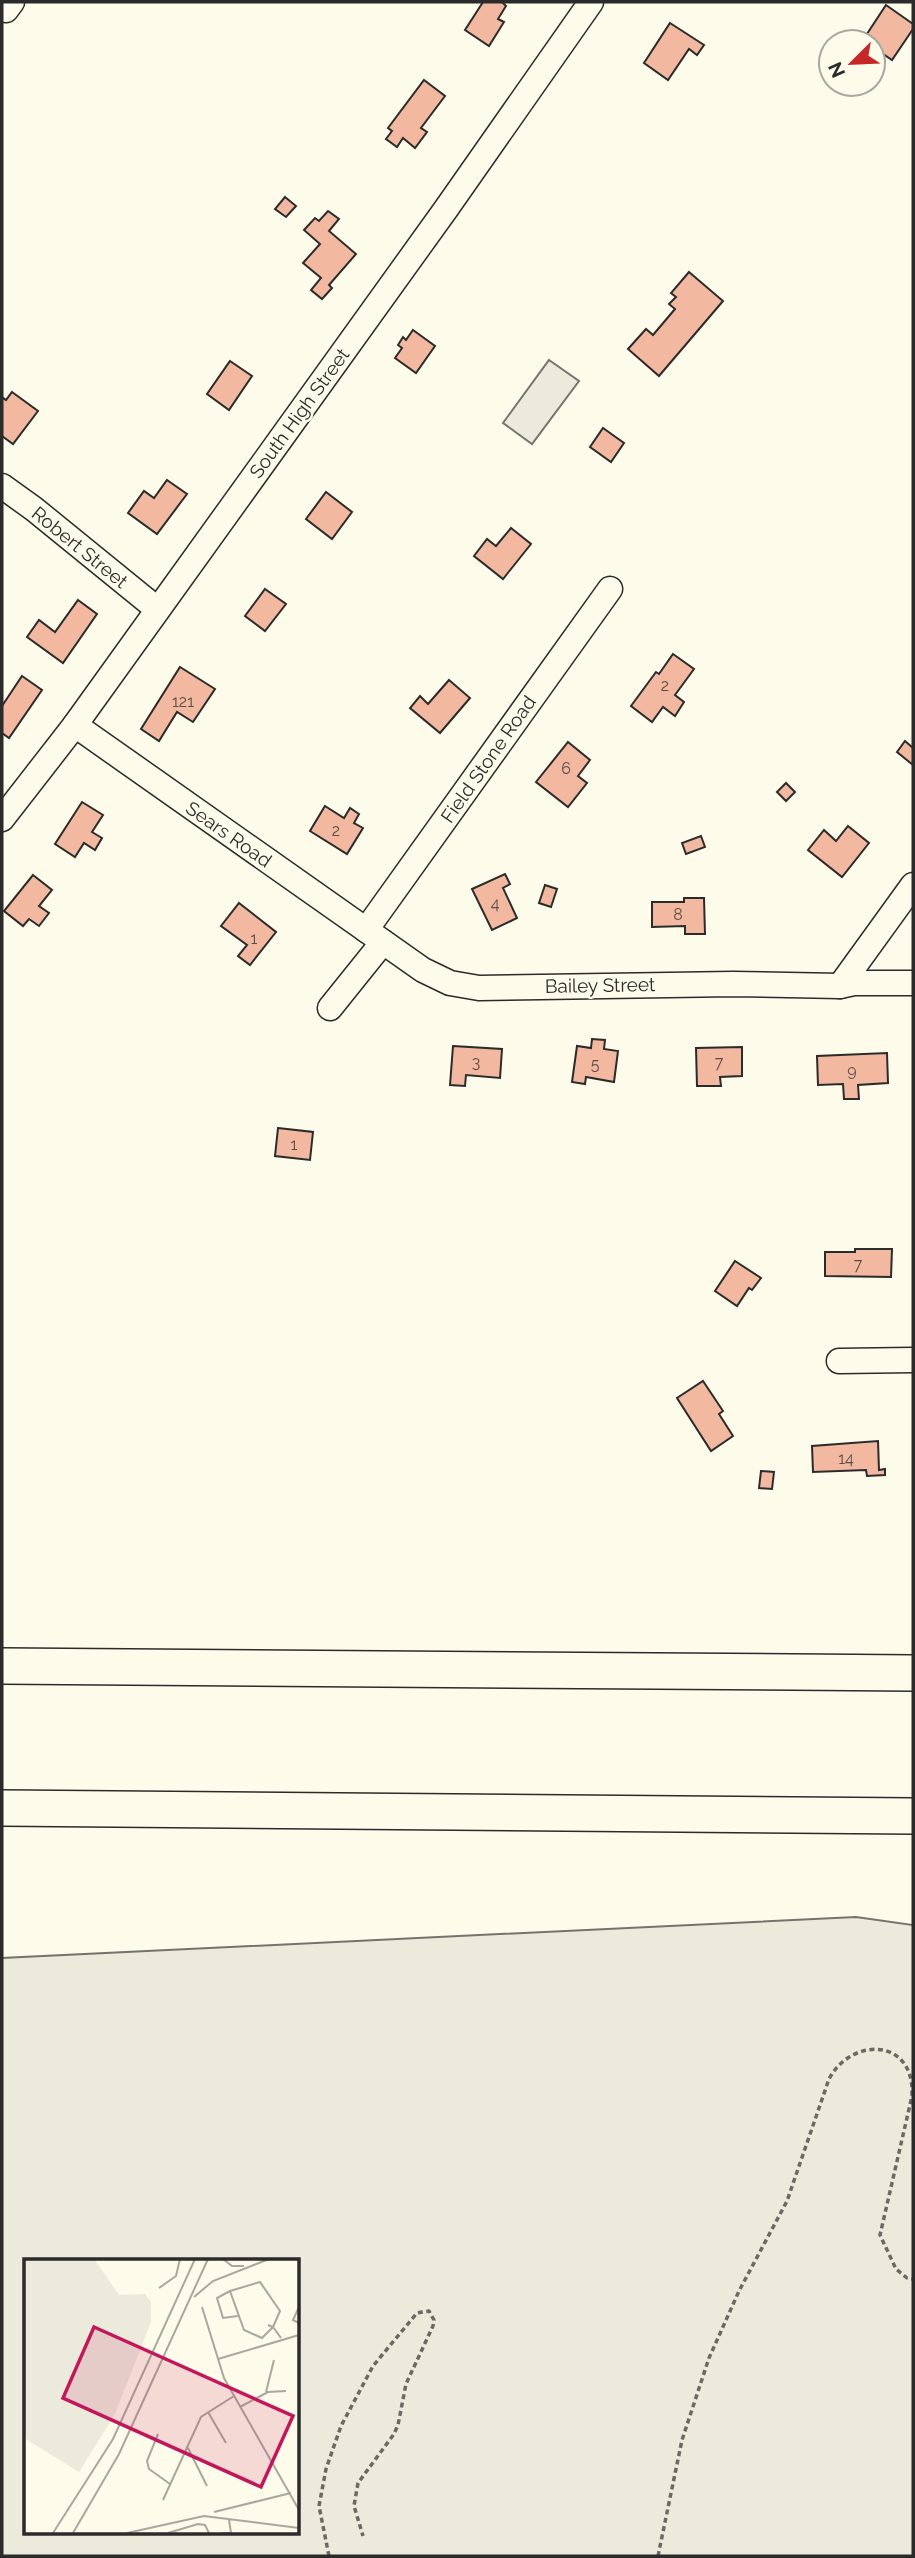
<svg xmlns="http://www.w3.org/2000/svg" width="915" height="2558" viewBox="0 0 915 2558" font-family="Raleway,sans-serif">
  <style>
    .green { fill: #ecebdb; stroke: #74746e; stroke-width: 2; fill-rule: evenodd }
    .building { fill: #f2b8a0; stroke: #2b2b2b; stroke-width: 2 }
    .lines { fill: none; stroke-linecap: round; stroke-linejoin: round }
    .minor-casing { stroke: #2b2b2b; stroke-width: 27 }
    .highway-casing { stroke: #2b2b2b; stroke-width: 38 }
    .path { stroke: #6a6964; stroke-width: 3.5; stroke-dasharray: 5 3.5; stroke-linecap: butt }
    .minor { stroke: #fdfbea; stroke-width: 24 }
    .highway { stroke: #fdfbea; stroke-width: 35 }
    .labels { text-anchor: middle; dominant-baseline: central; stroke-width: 5; stroke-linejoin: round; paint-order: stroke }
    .number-label { font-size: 16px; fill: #5d4e48 }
    .street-label { font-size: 19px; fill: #2b2b2b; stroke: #fdfbea }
    .inset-road { fill: none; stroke: #a9a89e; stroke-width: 2 }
    .view { fill: #c2185b; fill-opacity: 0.15; stroke: #c2185b; stroke-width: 3.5 }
    .inset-edge { fill: none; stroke: #2b2b2b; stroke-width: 3.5 }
  </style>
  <rect width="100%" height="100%" fill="#fdfbea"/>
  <g class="green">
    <path d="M549 360 579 381 532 444 503 423Z"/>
    <path d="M856 1917 913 1925V2556H2V1958ZM26 2260H298V2532H26Z"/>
  </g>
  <g class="building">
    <path d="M483 2H502L506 6 498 19 504 22 489 46 465 30Z"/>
    <path d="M886 5 913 24V29L892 60 873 47V42L863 40Z"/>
    <path d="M670 23 704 45 697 55 689 49 668 80 644 63Z"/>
    <path d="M424 80 445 96 421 128 427 132 415 148 403 138 397 147 386 139 392 131 388 128Z"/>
    <path d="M285 197 296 206 286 217 275 209Z"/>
    <path d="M328 211 339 219 329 231 356 254 329 285 332 288 322 299 311 290 321 278 303 263 320 244 304 230 315 218 319 221Z"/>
    <path d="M689 272 723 301 659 376 628 349 646 329 653 335 675 309 669 304 676 297 671 293Z"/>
    <path d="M413 330 435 346 416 373 395 358 402 348 398 345 403 337 406 340Z"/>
    <path d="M230 361 252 376 229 410 207 394Z"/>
    <path d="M12 392 38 411 13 444 2 436V397L6 400Z"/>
    <path d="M603 428 624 443 611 462 590 447Z"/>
    <path d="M167 480 187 494 157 534 128 513 144 491 154 498Z"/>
    <path d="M326 492 352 512 332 539 306 519Z"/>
    <path d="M511 528 531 544 503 579 474 556 487 539 496 546Z"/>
    <path d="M265 589 286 604 265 631 245 616Z"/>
    <path d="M78 600 97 614 63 663 27 637 39 620 55 632Z"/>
    <path d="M673 654 694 669 675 695 684 702 675 716 663 707 652 722 631 706 656 672 659 674Z"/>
    <path d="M180 667 215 689 193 722 177 712 159 741 141 729Z"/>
    <path d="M22 676 42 690 9 738 2 733V706Z"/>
    <path d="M449 680 470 698 440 733 410 708 420 696 428 704Z"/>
    <path d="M905 741 913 748V765L897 752Z"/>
    <path d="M568 742 590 760 578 776 587 783 568 807 536 782Z"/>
    <path d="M786 783 795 792 786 801 777 792Z"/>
    <path d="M82 802 103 815 92 832 102 838 95 850 84 843 75 857 55 844Z"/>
    <path d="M325 806 344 818 350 808 359 814 354 823 363 828 347 854 310 831Z"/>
    <path d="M848 826 869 843 842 877 808 850 824 830 836 841Z"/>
    <path d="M701 836 705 847 686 854 682 843Z"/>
    <path d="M505 874 510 884 503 888 517 918 492 930 472 889Z"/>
    <path d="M33 875 52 890 39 906 49 913 39 926 29 919 23 926 4 911Z"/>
    <path d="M545 885 557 889 551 907 539 903Z"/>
    <path d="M684 898H704L705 934H685V926L652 927V902H684Z"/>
    <path d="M239 903 276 932 250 965 238 956 247 945 221 926Z"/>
    <path d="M592 1039 605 1040 604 1049 618 1051 614 1082 586 1077 585 1084 572 1082 577 1046 591 1048Z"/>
    <path d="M453 1046 502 1049 500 1078 466 1075 465 1086 450 1085Z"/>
    <path d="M742 1047V1076L720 1077 721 1086H697L696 1048Z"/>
    <path d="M887 1053 888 1083 858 1085 859 1099H844L843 1084 818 1085 817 1056Z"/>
    <path d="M278 1128 313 1132 310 1160 275 1156Z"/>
    <path d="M855 1249H892L891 1277 825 1276V1252H855Z"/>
    <path d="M735 1261 761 1278 752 1290 749 1288 737 1306 715 1291Z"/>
    <path d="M703 1381 723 1411 719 1414 733 1436 711 1451 677 1398Z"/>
    <path d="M878 1441 879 1470 885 1469V1475L867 1476 866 1470 813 1472 812 1446Z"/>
    <path d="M761 1471 774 1472 772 1489 759 1488Z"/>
  </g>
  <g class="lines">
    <g class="minor-casing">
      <g id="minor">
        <path d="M2 6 6 10 12 2"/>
        <path d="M2 486 34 509 157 609"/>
        <path d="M75 725 423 970 450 983 479 988 733 984 840 986 854 983H913"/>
        <path d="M2 819 75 725 446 209 591 2"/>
        <path d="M366 930 610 589"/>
        <path d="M840 986 913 885"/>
        <path d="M330 1008 383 942"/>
        <path d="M839 1361 913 1360"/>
      </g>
    </g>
    <g class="highway-casing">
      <g id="highway">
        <path d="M2 1666 913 1673"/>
        <path d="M2 1808 913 1816"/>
      </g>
    </g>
    <g class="path">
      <path d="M329 2556 319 2506 326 2469 341 2426 373 2366 417 2313 429 2311 434 2320 433 2326 406 2384 398 2425 394 2434 358 2483 354 2506 363 2536"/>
      <path d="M658 2556 682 2440 709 2358 739 2291 787 2201 829 2079C851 2037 915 2037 912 2096L880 2235 896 2269 907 2278 913 2279"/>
    </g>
    <use href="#minor" class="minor"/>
    <use href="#highway" class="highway"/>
  </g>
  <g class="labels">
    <g class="number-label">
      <text x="665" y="685">2</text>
      <text x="183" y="701">121</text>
      <text x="566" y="768">6</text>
      <text x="336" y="830">2</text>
      <text x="495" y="903">4</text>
      <text x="678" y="914">8</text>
      <text x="254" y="938">1</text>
      <text x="476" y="1062">3</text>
      <text x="719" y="1062">7</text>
      <text x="595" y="1064">5</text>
      <text x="852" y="1070">9</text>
      <text x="294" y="1144">1</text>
      <text x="858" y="1264">7</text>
      <text x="846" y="1458">14</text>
    </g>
    <g class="street-label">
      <text transform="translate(299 413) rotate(-54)">South High Street</text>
      <text transform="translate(80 547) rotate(39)">Robert Street</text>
      <text transform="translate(488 759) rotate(-55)">Field Stone Road</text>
      <text transform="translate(229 834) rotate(35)">Sears Road</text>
      <text transform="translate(600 985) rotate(-1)">Bailey Street</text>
    </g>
  </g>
  <g transform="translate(24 2259)">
    <rect width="275" height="275" fill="#fdfbea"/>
    <path d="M0 0H70L95 36 121 35 127 43V63L90 157 55 213 0 179Z" fill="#ecebdb"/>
    <path class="inset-road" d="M199 0 208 7H220M135 29 152 17 156 0M206 32 193 39 199 59 214 57M170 38 189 22 245 0M178 48 200 119 275 251M275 48 269 61 275 64M244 66 249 68 238 79 220 71 206 32 236 23 256 52 249 68 257 79M194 100 275 76M242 133 250 101M216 148 244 133 262 132M184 153 202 184M134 175 123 202 125 210 146 225M164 189 183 227M139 241 177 158 210 137M190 253 267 234M29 274 89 180 171 0M49 274 95 195 184 0M103 274 180 257 275 269M144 274 174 265 181 266 185 274M198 274H207L205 261"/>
    <path class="view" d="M70 68 269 157 237 228 39 139Z"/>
    <rect width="275" height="275" class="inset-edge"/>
  </g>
  <rect width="915" height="2558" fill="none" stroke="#2b2b2b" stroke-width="7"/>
  <g transform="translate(852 63) rotate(246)"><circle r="33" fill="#fdfbea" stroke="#a9a89e" stroke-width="2"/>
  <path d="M0-5L12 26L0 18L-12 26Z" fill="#c62828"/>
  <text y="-10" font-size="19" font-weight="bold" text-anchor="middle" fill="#2b2b2b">N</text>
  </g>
</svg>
